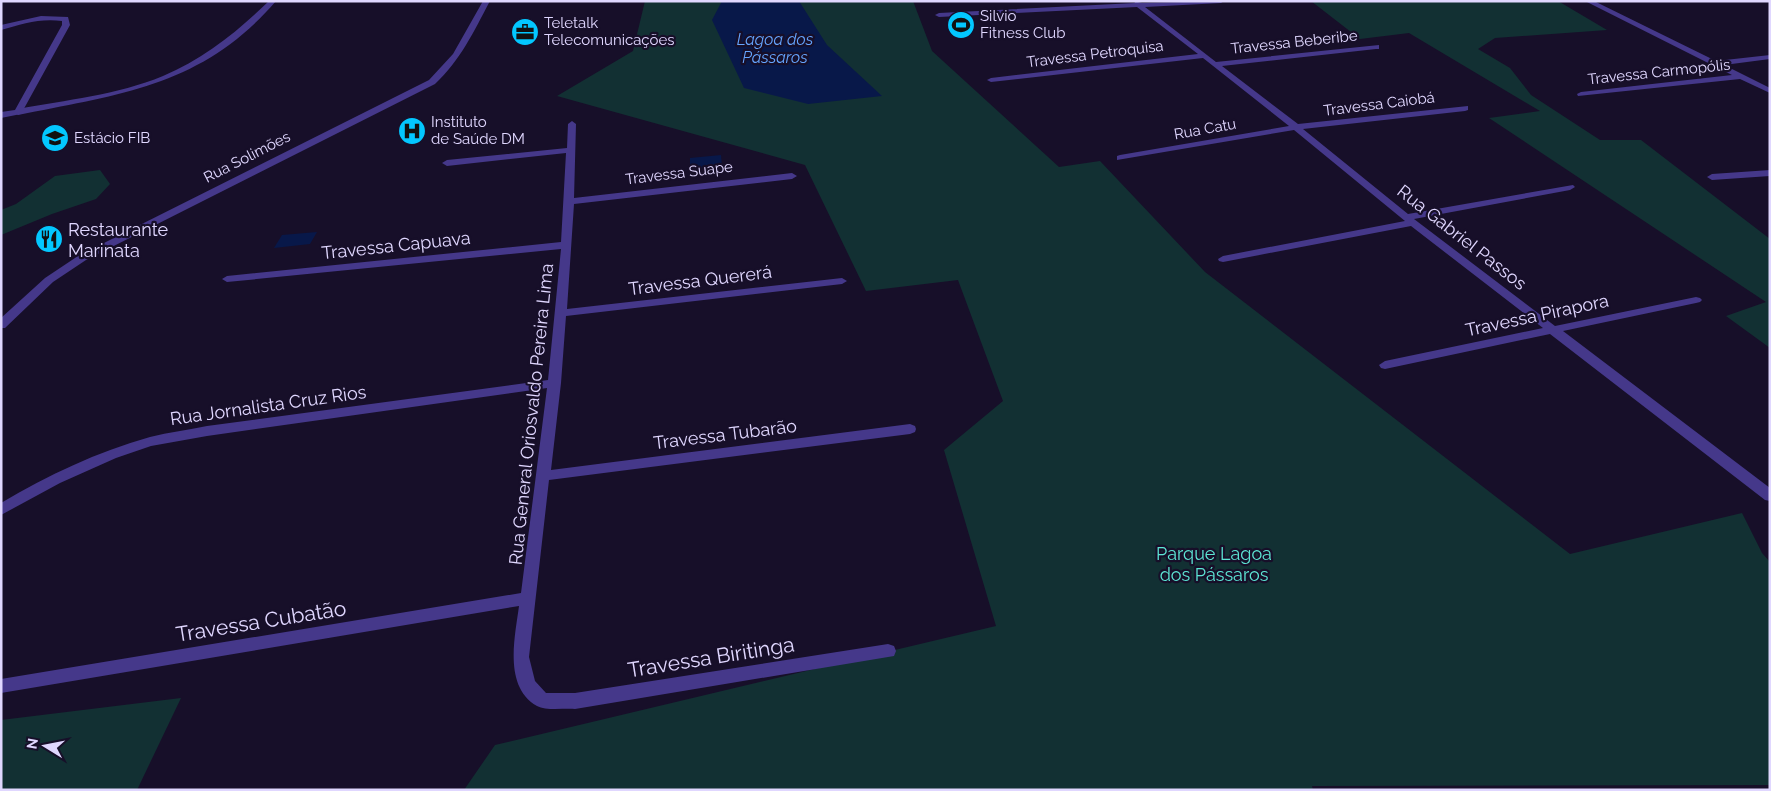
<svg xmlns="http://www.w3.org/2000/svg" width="1771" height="791" viewBox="0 0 1771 791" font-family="Raleway,sans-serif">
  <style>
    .green { fill: #123033 }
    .water { fill: #081849 }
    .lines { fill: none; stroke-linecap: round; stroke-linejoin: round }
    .service { fill: #45388a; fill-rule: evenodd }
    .minor { fill: #45388a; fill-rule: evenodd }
    .tertiary { fill: #45388a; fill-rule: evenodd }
    .labels { text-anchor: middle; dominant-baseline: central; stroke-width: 4.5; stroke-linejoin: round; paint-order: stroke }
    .far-poi-label { font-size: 15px; fill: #e0d7ff; stroke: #170f29; text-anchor: start }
    .far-street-label { font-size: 15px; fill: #e0d7ff; stroke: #170f29 }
    .far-water-label { font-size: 16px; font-style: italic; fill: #65a5ff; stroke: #170f29 }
    .poi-label { font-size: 18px; fill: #e0d7ff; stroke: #170f29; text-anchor: start }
    .street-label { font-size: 18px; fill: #e0d7ff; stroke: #170f29 }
    .park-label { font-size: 18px; fill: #5de5d4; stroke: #170f29 }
    .near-street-label { font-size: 21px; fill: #e0d7ff; stroke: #170f29 }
  </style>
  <rect width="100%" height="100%" fill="#170f29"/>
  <g class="green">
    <path d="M645 1H913L932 51 1059 167 1100 161 1205 272 1570 554 1742 513 1762 553 1770 562V785L1312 786 1313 790H464L495 745 996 626 944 450 1003 401 958 280 866 291 805 165 557 96 633 51Z"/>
    <path d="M1311 1H1558L1607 30 1495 38 1478 49 1510 68 1531 95 1600 140H1641L1770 239V348L1726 316 1766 302 1489 118 1540 111 1409 33 1360 39Z"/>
    <path d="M100 170 110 184 96 199 52 214 1 235V210L16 204 55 176Z"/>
    <path d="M181 698 137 790H1V720Z"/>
  </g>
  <g class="water">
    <path d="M722 1H799L827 45 882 96 808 104 744 88 712 20Z"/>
    <path d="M721 155 722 167 690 170V158Z"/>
    <path d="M317 232 310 244 274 248 282 235Z"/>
  </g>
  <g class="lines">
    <path class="service" d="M269 1H276C203 86 121 94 18 115L14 112 18 109C66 100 117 95 163 76 204 59 238 31 269 1Z"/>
    <g class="minor">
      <path d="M1134 1 1142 3 1224 1 1221 3 1145 7 1216 62 1379 45V49H1376L1222 66 1298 124 1468 106V110L1465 111 1303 129 1408 214 1573 185 1575 187 1570 190 1414 219 1555 326 1696 297 1700 298 1702 300 1700 302 1696 303 1563 331 1770 488V501L1765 500 1550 334 1385 369 1381 368 1379 365 1385 361 1543 328 1411 226 1223 262 1219 261 1218 259 1223 256 1405 221 1294 130 1117 160V156L1120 155 1289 126 1203 58 991 82 987 80 991 78 1198 54 1137 7 939 17 935 15 939 13 1135 3Z"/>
      <path d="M1585 1H1594L1716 61 1770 55V59L1724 65 1770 88V93L1740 79 1578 96 1577 94 1581 92 1732 75Z"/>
      <path d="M41 16 68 17 70 25 21 114 1 118V112L15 110 62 25V21C40 18 22 24 1 30V25Z"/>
      <path d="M572 121 576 124 574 198 792 173 797 176 792 179 574 204 567 309 842 278 847 281 842 284 566 316 561 383 551 470 910 424 915 426 916 429 915 432 910 434 549 480 529 657 535 681 546 693H575L888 644 894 646 896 651 894 656 575 709C564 708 546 711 537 706 503 686 515 637 519 606L1 693V679L521 593 547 388 207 436 151 446 116 458 60 483 1 515V503C48 475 97 452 150 437 169 432 188 430 207 426L548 380 561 249 227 282 222 279 227 276 561 242 566 153 447 166 442 163 447 160 567 148 568 124Z"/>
      <path d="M1770 170V176L1712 180 1707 177 1712 174Z"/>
    </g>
    <path class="tertiary" d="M483 1H490C474 31 460 61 435 84L86 260 53 282 5 328H1V318L45 278 78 256 429 80 453 54Z"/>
  </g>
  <defs>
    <g id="stadium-disc" transform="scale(1.4375)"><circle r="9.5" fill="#03c7ff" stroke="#170f29"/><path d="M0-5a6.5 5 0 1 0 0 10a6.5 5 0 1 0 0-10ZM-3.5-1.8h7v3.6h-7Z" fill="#111"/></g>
    <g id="office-disc" transform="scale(1.4375)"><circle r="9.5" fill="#03c7ff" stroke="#170f29"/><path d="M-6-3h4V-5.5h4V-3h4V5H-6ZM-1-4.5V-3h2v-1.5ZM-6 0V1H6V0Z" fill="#111"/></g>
    <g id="hospital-disc" transform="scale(1.4375)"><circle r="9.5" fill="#03c7ff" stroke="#170f29"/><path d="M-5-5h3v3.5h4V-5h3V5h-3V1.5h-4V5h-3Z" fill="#111"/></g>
    <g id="university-disc" transform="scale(1.4375)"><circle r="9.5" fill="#03c7ff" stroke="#170f29"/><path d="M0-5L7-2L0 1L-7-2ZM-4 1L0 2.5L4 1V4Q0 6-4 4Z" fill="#111"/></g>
    <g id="restaurant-disc" transform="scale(1.4375)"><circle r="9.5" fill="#03c7ff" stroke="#170f29"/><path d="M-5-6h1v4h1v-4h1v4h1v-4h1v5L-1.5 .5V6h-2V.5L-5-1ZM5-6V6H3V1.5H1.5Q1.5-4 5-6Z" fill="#111"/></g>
  </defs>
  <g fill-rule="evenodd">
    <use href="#stadium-disc" x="961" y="25"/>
    <use href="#office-disc" x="525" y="32"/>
    <use href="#hospital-disc" x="412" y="131"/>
    <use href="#university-disc" x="55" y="138"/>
    <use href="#restaurant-disc" x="49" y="239"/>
  </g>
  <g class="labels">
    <g class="far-poi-label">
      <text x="980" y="16">Silvio<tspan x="980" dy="17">Fitness Club</tspan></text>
      <text x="544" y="23">Teletalk<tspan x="544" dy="17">Telecomunicações</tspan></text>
      <text x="431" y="122">Instituto<tspan x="431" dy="17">de Saúde DM</tspan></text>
      <text x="74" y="138">Estácio FIB</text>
    </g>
    <g class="far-street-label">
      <text transform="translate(1294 42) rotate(-6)">Travessa Beberibe</text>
      <text transform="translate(1095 54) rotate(-7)">Travessa Petroquisa</text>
      <text transform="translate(1659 72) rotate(-6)">Travessa Carmopólis</text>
      <text transform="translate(1379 104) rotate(-7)">Travessa Caiobá</text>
      <text transform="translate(1205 129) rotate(-10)">Rua Catu</text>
      <text transform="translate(247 157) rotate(-27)">Rua Solimões</text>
      <text transform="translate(679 173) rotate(-7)">Travessa Suape</text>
    </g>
    <g class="far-water-label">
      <text x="775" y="39">Lagoa dos<tspan x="775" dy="18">Pássaros</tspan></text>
    </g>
    <g class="poi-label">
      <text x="68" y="229">Restaurante<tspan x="68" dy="21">Marinata</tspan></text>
    </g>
    <g class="street-label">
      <text transform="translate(1462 237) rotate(38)">Rua Gabriel Passos</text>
      <text transform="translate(396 245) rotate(-6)">Travessa Capuava</text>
      <text transform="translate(700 280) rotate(-7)">Travessa Quererá</text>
      <text transform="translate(1537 315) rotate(-12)">Travessa Pirapora</text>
      <text transform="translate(268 405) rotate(-8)">Rua Jornalista Cruz Rios</text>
      <text transform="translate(531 414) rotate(-84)">Rua General Oriosvaldo Pereira Lima</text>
      <text transform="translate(725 434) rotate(-7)">Travessa Tubarão</text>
    </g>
    <g class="park-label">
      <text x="1214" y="553">Parque Lagoa<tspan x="1214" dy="21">dos Pássaros</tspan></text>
    </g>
    <g class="near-street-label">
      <text transform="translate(261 621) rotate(-9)">Travessa Cubatão</text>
      <text transform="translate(711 657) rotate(-9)">Travessa Biritinga</text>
    </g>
  </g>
  <rect width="1771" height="791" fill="none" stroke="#e0d7ff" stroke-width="5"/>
  <g transform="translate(45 746) rotate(280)" stroke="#170f29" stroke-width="4" paint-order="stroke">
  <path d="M0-4L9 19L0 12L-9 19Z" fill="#e0d7ff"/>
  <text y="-8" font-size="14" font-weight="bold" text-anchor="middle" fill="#e0d7ff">N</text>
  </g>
</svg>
